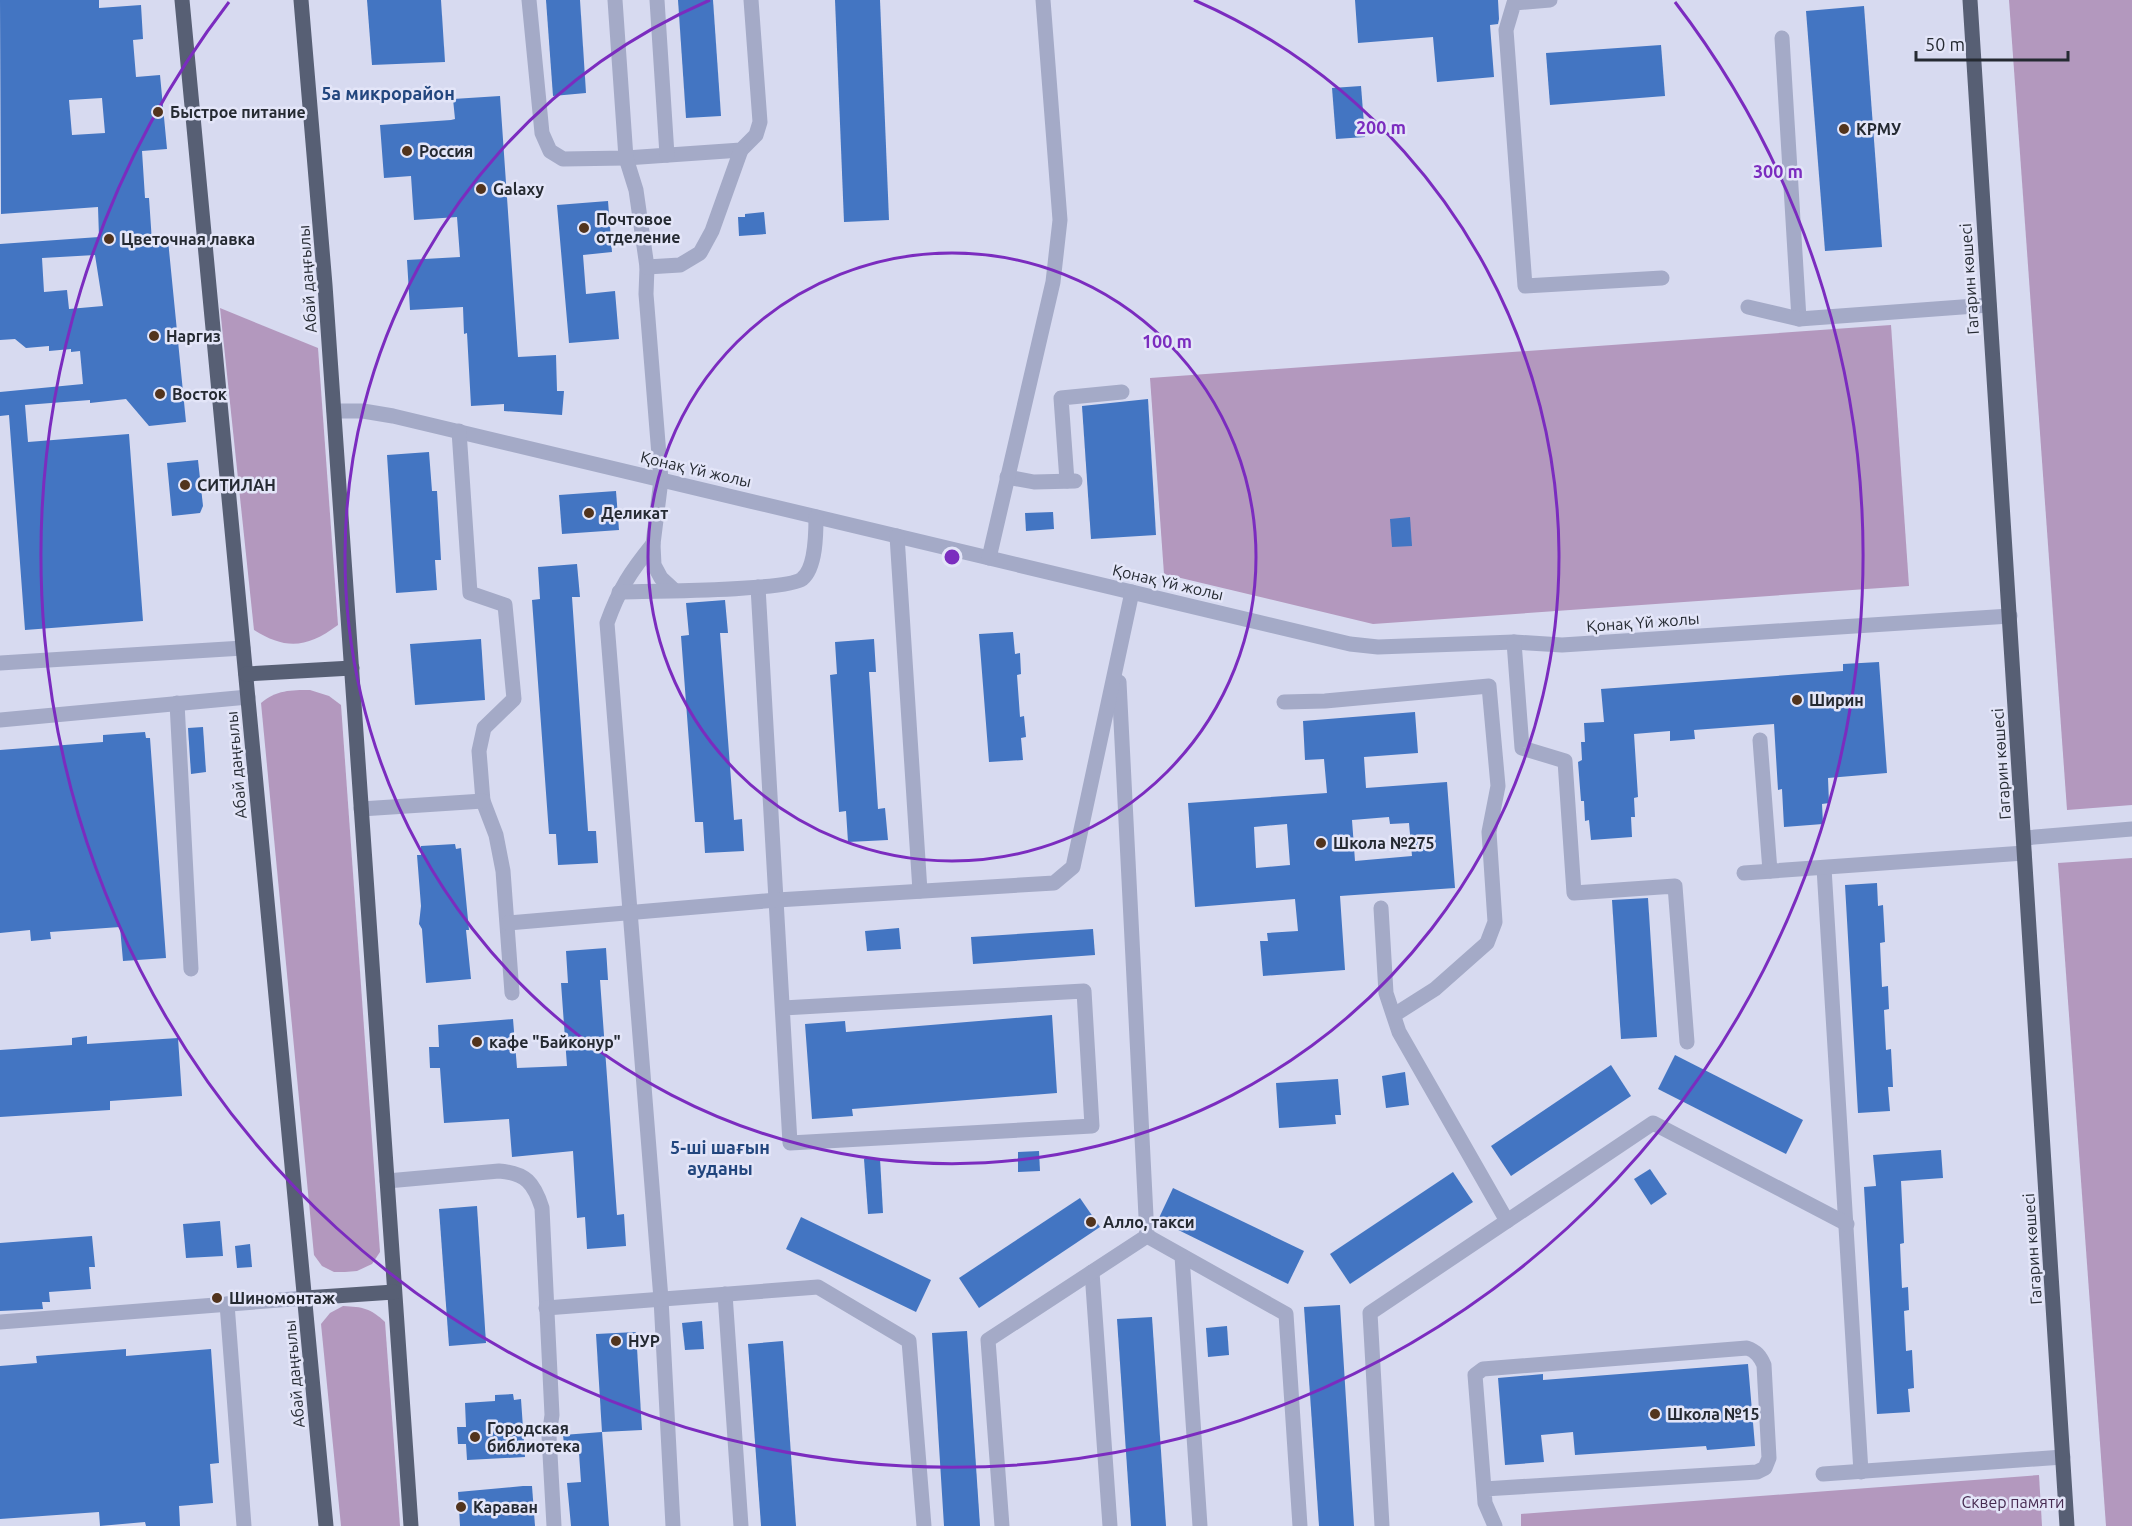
<svg xmlns="http://www.w3.org/2000/svg" width="2132" height="1526" viewBox="0 0 2132 1526" font-family="Ubuntu,sans-serif">
  <style>
    .green { fill: #b398be }
    .building { fill: #4375c2; fill-rule: evenodd }
    .lines { fill: none; stroke-linecap: round; stroke-linejoin: round }
    .minor { stroke: #a4aac7; stroke-width: 15 }
    .major { stroke: #575f74; stroke-width: 15 }
    .ring { fill: none; stroke: #7b2cbf; stroke-width: 3 }
    .poi-dot { fill: #52341d; stroke: #e3e5f8; stroke-width: 2 }
    .labels { text-anchor: middle; dominant-baseline: central; stroke-width: 5; stroke-linejoin: round; paint-order: stroke }
    .poi-label { font-size: 16px; font-weight: bold; fill: #252a32; stroke: #e3e5f8; text-anchor: start }
    .street-label { font-size: 16px; fill: #252a32; stroke: #e3e5f8 }
    .park-label { font-size: 16px; fill: #462a50; stroke: #e3e5f8 }
    .neighbourhood-label { font-size: 18px; font-weight: bold; fill: #22467e; stroke: #e3e5f8 }
    .centre { fill: #7b2cbf; stroke: #e3e5f8; stroke-width: 3 }
    .ring-label { font-size: 18px; text-anchor: middle; font-weight: bold; fill: #7b2cbf; stroke: #e3e5f8; stroke-width: 5; stroke-linejoin: round; paint-order: stroke }
  </style>
  <rect width="100%" height="100%" fill="#d7daf0"/>
  <g class="green">
    <path d="M2009 0H2132V805L2067 810Z"/>
    <path d="M220 308 318 348 338 625C307 648 286 650 254 630Z"/>
    <path d="M1891 325 1909 586 1373 624 1164 574 1150 378Z"/>
    <path d="M310 690 329 696 341 705 380 1252 372 1264 357 1271 345 1272H334L322 1266 314 1255 261 703C276 690 291 690 310 690Z"/>
    <path d="M2132 858V1526H2106L2058 863Z"/>
    <path d="M343 1306C363 1307 370 1308 385 1322L400 1526H341L321 1324 330 1313Z"/>
    <path d="M2039 1475 2042 1526H1521V1514Z"/>
  </g>
  <g class="building">
    <path d="M0 0H99V8L141 5 143 39 133 40 136 77 160 75 167 149 142 151 145 198H149L152 242 168 240 186 422 149 426 126 399 90 403V400L25 405 28 442 129 434 143 621 25 630 9 415 0 416V392L83 384 80 351 71 352V349L49 351V346L26 348 15 339 0 340V244L99 237 98 207 1 214ZM102 98 105 133 72 135 69 100ZM95 255 103 306 69 309 67 290 44 292 42 258Z"/>
    <path d="M367 0H441L445 62 372 65Z"/>
    <path d="M546 0H580L586 93 553 96Z"/>
    <path d="M678 0H713L721 116 686 118Z"/>
    <path d="M835 0H880L889 220 844 222Z"/>
    <path d="M1355 0H1498L1499 19 1498 24 1490 25 1494 77 1437 82 1433 37 1358 43Z"/>
    <path d="M1864 6 1882 247 1825 251 1806 11Z"/>
    <path d="M1661 45 1665 96 1550 105 1546 53Z"/>
    <path d="M1361 86 1365 137 1336 139 1332 88Z"/>
    <path d="M500 96 518 357 556 355 557 391H564L562 415 504 411V404L471 406 467 333 464 334 463 307 410 310 407 260 460 257 457 217 414 220 411 176 384 178 380 125 451 120 455 119 453 99Z"/>
    <path d="M608 201 612 252 583 255 586 294 615 291 619 339 569 343 557 205Z"/>
    <path d="M764 212 766 234 739 236 738 217H745V214Z"/>
    <path d="M1148 399 1156 535 1091 539 1082 406Z"/>
    <path d="M429 452 432 491H437L440 541 441 560H435L437 590 396 593 387 455Z"/>
    <path d="M198 460 203 506 200 513 172 516 167 463Z"/>
    <path d="M616 491 619 530 562 534 559 495Z"/>
    <path d="M1053 512 1054 529 1026 531 1025 513Z"/>
    <path d="M1410 517 1412 546 1392 547 1390 519Z"/>
    <path d="M577 564 580 597H572L588 831H596L598 863 558 865 556 834H549L532 600 540 599 538 567Z"/>
    <path d="M725 600 728 633H720L734 820 742 819 744 851 705 853 703 822H695L681 636 689 635 686 603Z"/>
    <path d="M1013 632 1015 654 1020 653 1021 674 1017 675 1020 717 1024 716 1026 737 1021 738 1023 760 989 762 979 634Z"/>
    <path d="M481 639 485 700 415 705 410 644Z"/>
    <path d="M874 639 876 672H869L878 809 885 808 888 840 848 842 846 811 839 812 830 675 837 674 835 642Z"/>
    <path d="M1879 662 1887 773 1828 778 1829 803 1822 804 1823 824 1784 827 1782 789 1778 790 1774 724 1694 730 1695 739 1670 741V731L1634 734 1638 797 1634 798 1635 817H1631L1632 837 1591 840 1589 820 1585 821 1584 801H1581L1578 762 1582 760 1581 742H1585L1584 723 1604 722 1601 689 1843 671V664Z"/>
    <path d="M1415 712 1418 753 1364 757 1366 788 1447 782 1455 888 1340 896 1345 970 1263 976 1260 941H1268L1267 933 1298 931 1295 899 1195 907 1188 803 1327 793 1324 759 1305 760 1303 721ZM1389 817 1390 824 1409 823 1412 856 1355 861 1352 820ZM1287 824 1290 865 1256 868 1254 827Z"/>
    <path d="M203 727 206 772 191 774 188 728Z"/>
    <path d="M145 732 146 738H150L166 958 123 961 120 927 50 932 51 939 31 941 30 930 0 933V750L103 742V735Z"/>
    <path d="M455 844 456 849 461 848 469 930H466L471 979 426 983 422 929 419 924 421 906 417 855H421V846Z"/>
    <path d="M1877 883 1878 906 1883 905 1885 942 1880 943 1882 987 1888 986 1889 1009 1884 1010 1886 1050 1891 1049 1893 1087H1888L1890 1111 1858 1113 1845 885Z"/>
    <path d="M1648 898 1657 1037 1621 1039 1612 900Z"/>
    <path d="M899 928 901 949 867 951 865 931Z"/>
    <path d="M1093 929 1095 955 973 964 971 937Z"/>
    <path d="M606 948 608 980H600L617 1215 624 1214 626 1246 587 1249 585 1217 577 1218 573 1151 512 1157 509 1119 444 1123 440 1068H430L429 1047H439L438 1025 513 1019 517 1068 567 1066 561 983H568L566 951Z"/>
    <path d="M1052 1015 1057 1093 852 1109 853 1116 812 1119 805 1024 845 1021 846 1032Z"/>
    <path d="M87 1036V1044L178 1038 182 1096 110 1101V1110L0 1117V1050L72 1045V1038Z"/>
    <path d="M1675 1055 1803 1120 1786 1154 1658 1089Z"/>
    <path d="M1611 1065 1631 1096 1511 1176 1491 1146Z"/>
    <path d="M1405 1072 1409 1105 1386 1108 1382 1076Z"/>
    <path d="M1338 1079 1341 1115H1335L1336 1124 1279 1128 1276 1083Z"/>
    <path d="M1941 1150 1943 1178 1901 1181 1904 1243 1900 1244 1902 1288 1908 1287 1909 1310 1904 1311 1906 1351 1912 1350 1914 1388 1908 1389 1910 1412 1877 1414 1864 1187 1876 1186 1873 1155Z"/>
    <path d="M1039 1151 1040 1171 1018 1172V1152Z"/>
    <path d="M880 1158 883 1213 868 1214 864 1159Z"/>
    <path d="M1650 1169 1667 1194 1651 1205 1634 1179Z"/>
    <path d="M1453 1172 1473 1202 1350 1284 1330 1254Z"/>
    <path d="M1173 1188 1304 1251 1288 1284 1158 1220Z"/>
    <path d="M1080 1198 1100 1227 979 1308 959 1278Z"/>
    <path d="M477 1206 486 1343 449 1346 439 1209Z"/>
    <path d="M801 1217 931 1280 916 1312 786 1249Z"/>
    <path d="M220 1221 223 1256 186 1258 183 1224Z"/>
    <path d="M92 1236 95 1267H89L91 1289 49 1292 50 1302H42L43 1309 0 1311V1243Z"/>
    <path d="M250 1244 252 1267 237 1268 235 1246Z"/>
    <path d="M1340 1305 1354 1526H1319L1304 1307Z"/>
    <path d="M1152 1317 1166 1526H1131L1117 1319Z"/>
    <path d="M702 1321 704 1349 685 1350 682 1323Z"/>
    <path d="M1227 1326 1229 1355 1208 1357 1206 1328Z"/>
    <path d="M967 1331 980 1526H944L932 1333Z"/>
    <path d="M636 1332 642 1430 602 1432 596 1334Z"/>
    <path d="M783 1341 796 1526H761L748 1344Z"/>
    <path d="M126 1349V1356L211 1349 219 1463 210 1464 213 1503 179 1506 180 1526H146L145 1522 100 1526 99 1512 0 1519V1366L37 1363 36 1356Z"/>
    <path d="M1748 1364 1755 1446 1707 1450 1706 1446 1575 1455 1573 1432 1541 1435 1544 1462 1505 1465 1498 1378 1543 1374V1380Z"/>
    <path d="M513 1394 514 1400 521 1399 525 1457 467 1460 466 1444H458L457 1427H466L465 1403 495 1401V1395Z"/>
    <path d="M602 1432 609 1526H571L567 1483 581 1482 579 1453 565 1454 563 1435Z"/>
    <path d="M523 1486H532L535 1526H460L458 1492Z"/>
  </g>
  <g class="lines">
    <g class="minor">
      <path d="M529 0 542 133 550 151 563 159 626 158 741 150 756 135 760 122 751 0"/>
      <path d="M615 0 626 158 636 190 647 267 646 294 661 480 653 544 654 565 661 578 674 590"/>
      <path d="M657 0 667 155"/>
      <path d="M1550 0 1514 3 1506 30 1525 286 1662 278"/>
      <path d="M1782 38 1799 319 1989 305"/>
      <path d="M647 267 680 265 700 253 712 231 741 150"/>
      <path d="M1748 307 1799 319"/>
      <path d="M334 411H363L393 416 1350 644 1378 647 1514 642 1562 645 2010 616"/>
      <path d="M459 431 470 593 505 605 514 699 484 728 479 751 483 801 496 835 503 871 512 993"/>
      <path d="M1007 477 1034 482 1075 481"/>
      <path d="M1067 481 1061 398 1122 392"/>
      <path d="M897 536 920 891"/>
      <path d="M653 544C631 571 619 589 607 623L661 1299 673 1526"/>
      <path d="M989 558 1053 282 1060 220 1043 0"/>
      <path d="M758 587 790 1143 1092 1126 1084 991 783 1008"/>
      <path d="M619 592C648 591 786 591 802 579 816 568 816 533 816 517"/>
      <path d="M1514 642 1522 748 1565 761 1574 893 1675 886 1687 1042"/>
      <path d="M0 663 243 648"/>
      <path d="M1119 682 1147 1236"/>
      <path d="M1284 702 1325 701 1489 686 1498 786 1489 832 1495 922 1487 943 1435 989 1394 1015"/>
      <path d="M177 703 191 969"/>
      <path d="M0 720 248 697"/>
      <path d="M1760 740 1770 871"/>
      <path d="M361 809 483 801"/>
      <path d="M2024 838 2132 829"/>
      <path d="M1824 868 1861 1472"/>
      <path d="M1744 873 2024 853"/>
      <path d="M1381 908 1386 993 1399 1032 1507 1221"/>
      <path d="M508 923 777 900 1054 883 1073 867 1132 592"/>
      <path d="M387 1181 499 1171C526 1173 534 1183 542 1208L552 1415 549 1436 554 1526"/>
      <path d="M1147 1236 1286 1314 1300 1526"/>
      <path d="M1182 1256 1200 1526"/>
      <path d="M1092 1272 1110 1526"/>
      <path d="M725 1294 741 1526"/>
      <path d="M227 1304 244 1526"/>
      <path d="M546 1308 818 1287 909 1341 924 1526"/>
      <path d="M0 1322 305 1298"/>
      <path d="M1823 1474 2063 1457"/>
      <path d="M1484 1489 1757 1472 1765 1468 1769 1458 1764 1365C1760 1356 1756 1351 1747 1348L1483 1369 1475 1375 1484 1489 1485 1503 1495 1526"/>
      <path d="M1002 1526 988 1340 1147 1236"/>
      <path d="M1382 1526 1370 1313 1653 1123 1847 1224"/>
    </g>
    <g class="major">
      <path d="M182 0 326 1526"/>
      <path d="M301 0 325 285 411 1526"/>
      <path d="M1970 0 2067 1526"/>
      <path d="M246 674 352 668"/>
      <path d="M305 1298 394 1292"/>
    </g>
  </g>
  <g class="ring">
    <circle cx="952" cy="557" r="304"/>
    <path d="M1194 0A607 607 0 1 1 710 0"/>
    <path d="M1675 2A911 911 0 1 1 229 2"/>
  </g>
  <g class="poi-dot">
    <circle cx="158" cy="112" r="6"/>
    <circle cx="1844" cy="129" r="6"/>
    <circle cx="407" cy="151" r="6"/>
    <circle cx="481" cy="189" r="6"/>
    <circle cx="584" cy="228" r="6"/>
    <circle cx="109" cy="239" r="6"/>
    <circle cx="154" cy="336" r="6"/>
    <circle cx="160" cy="394" r="6"/>
    <circle cx="185" cy="485" r="6"/>
    <circle cx="589" cy="513" r="6"/>
    <circle cx="1797" cy="700" r="6"/>
    <circle cx="1321" cy="843" r="6"/>
    <circle cx="477" cy="1042" r="6"/>
    <circle cx="1091" cy="1222" r="6"/>
    <circle cx="217" cy="1298" r="6"/>
    <circle cx="616" cy="1341" r="6"/>
    <circle cx="1655" cy="1414" r="6"/>
    <circle cx="475" cy="1437" r="6"/>
    <circle cx="461" cy="1507" r="6"/>
  </g>
  <g class="labels">
    <g class="poi-label">
      <text x="170" y="112">Быстрое питание</text>
      <text x="1856" y="129">КРМУ</text>
      <text x="419" y="151">Россия</text>
      <text x="493" y="189">Galaxy</text>
      <text x="596" y="219">Почтовое<tspan x="596" dy="18">отделение</tspan></text>
      <text x="121" y="239">Цветочная лавка</text>
      <text x="166" y="336">Наргиз</text>
      <text x="172" y="394">Восток</text>
      <text x="197" y="485">СИТИЛАН</text>
      <text x="601" y="513">Деликат</text>
      <text x="1809" y="700">Ширин</text>
      <text x="1333" y="843">Школа №275</text>
      <text x="489" y="1042">кафе "Байконур"</text>
      <text x="1103" y="1222">Алло, такси</text>
      <text x="229" y="1298">Шиномонтаж</text>
      <text x="628" y="1341">НУР</text>
      <text x="1667" y="1414">Школа №15</text>
      <text x="487" y="1428">Городская<tspan x="487" dy="18">библиотека</tspan></text>
      <text x="473" y="1507">Караван</text>
    </g>
    <g class="street-label">
      <text transform="translate(307 279) rotate(-94)">Абай даңғылы</text>
      <text transform="translate(1969 279) rotate(-94)">Гагарин көшесі</text>
      <text transform="translate(696 469) rotate(13)">Қонақ Үй жолы</text>
      <text transform="translate(1168 582) rotate(13)">Қонақ Үй жолы</text>
      <text transform="translate(1643 622) rotate(-4)">Қонақ Үй жолы</text>
      <text transform="translate(2001 764) rotate(-94)">Гагарин көшесі</text>
      <text transform="translate(236 765) rotate(-95)">Абай даңғылы</text>
      <text transform="translate(2032 1249) rotate(-94)">Гагарин көшесі</text>
      <text transform="translate(294 1374) rotate(-95)">Абай даңғылы</text>
    </g>
    <g class="park-label">
      <text x="2013" y="1502">Сквер памяти</text>
    </g>
    <g class="neighbourhood-label">
      <text x="388" y="93">5а микрорайон</text>
      <text x="720" y="1147">5-ші шағын<tspan x="720" dy="21">ауданы</tspan></text>
    </g>
  </g>
  <circle cx="952" cy="557" r="9" class="centre"/>
  <g class="ring-label">
    <text x="1381" y="134">200 m</text>
    <text x="1778" y="178">300 m</text>
    <text x="1167" y="348">100 m</text>
  </g>
  <path d="M1916 51v9h152v-9" fill="none" stroke="#252a32" stroke-width="3"/>
  <text x="1925" y="51" font-size="18" fill="#252a32" stroke="#e3e5f8" stroke-width="4.5" paint-order="stroke">50 m</text>
</svg>
